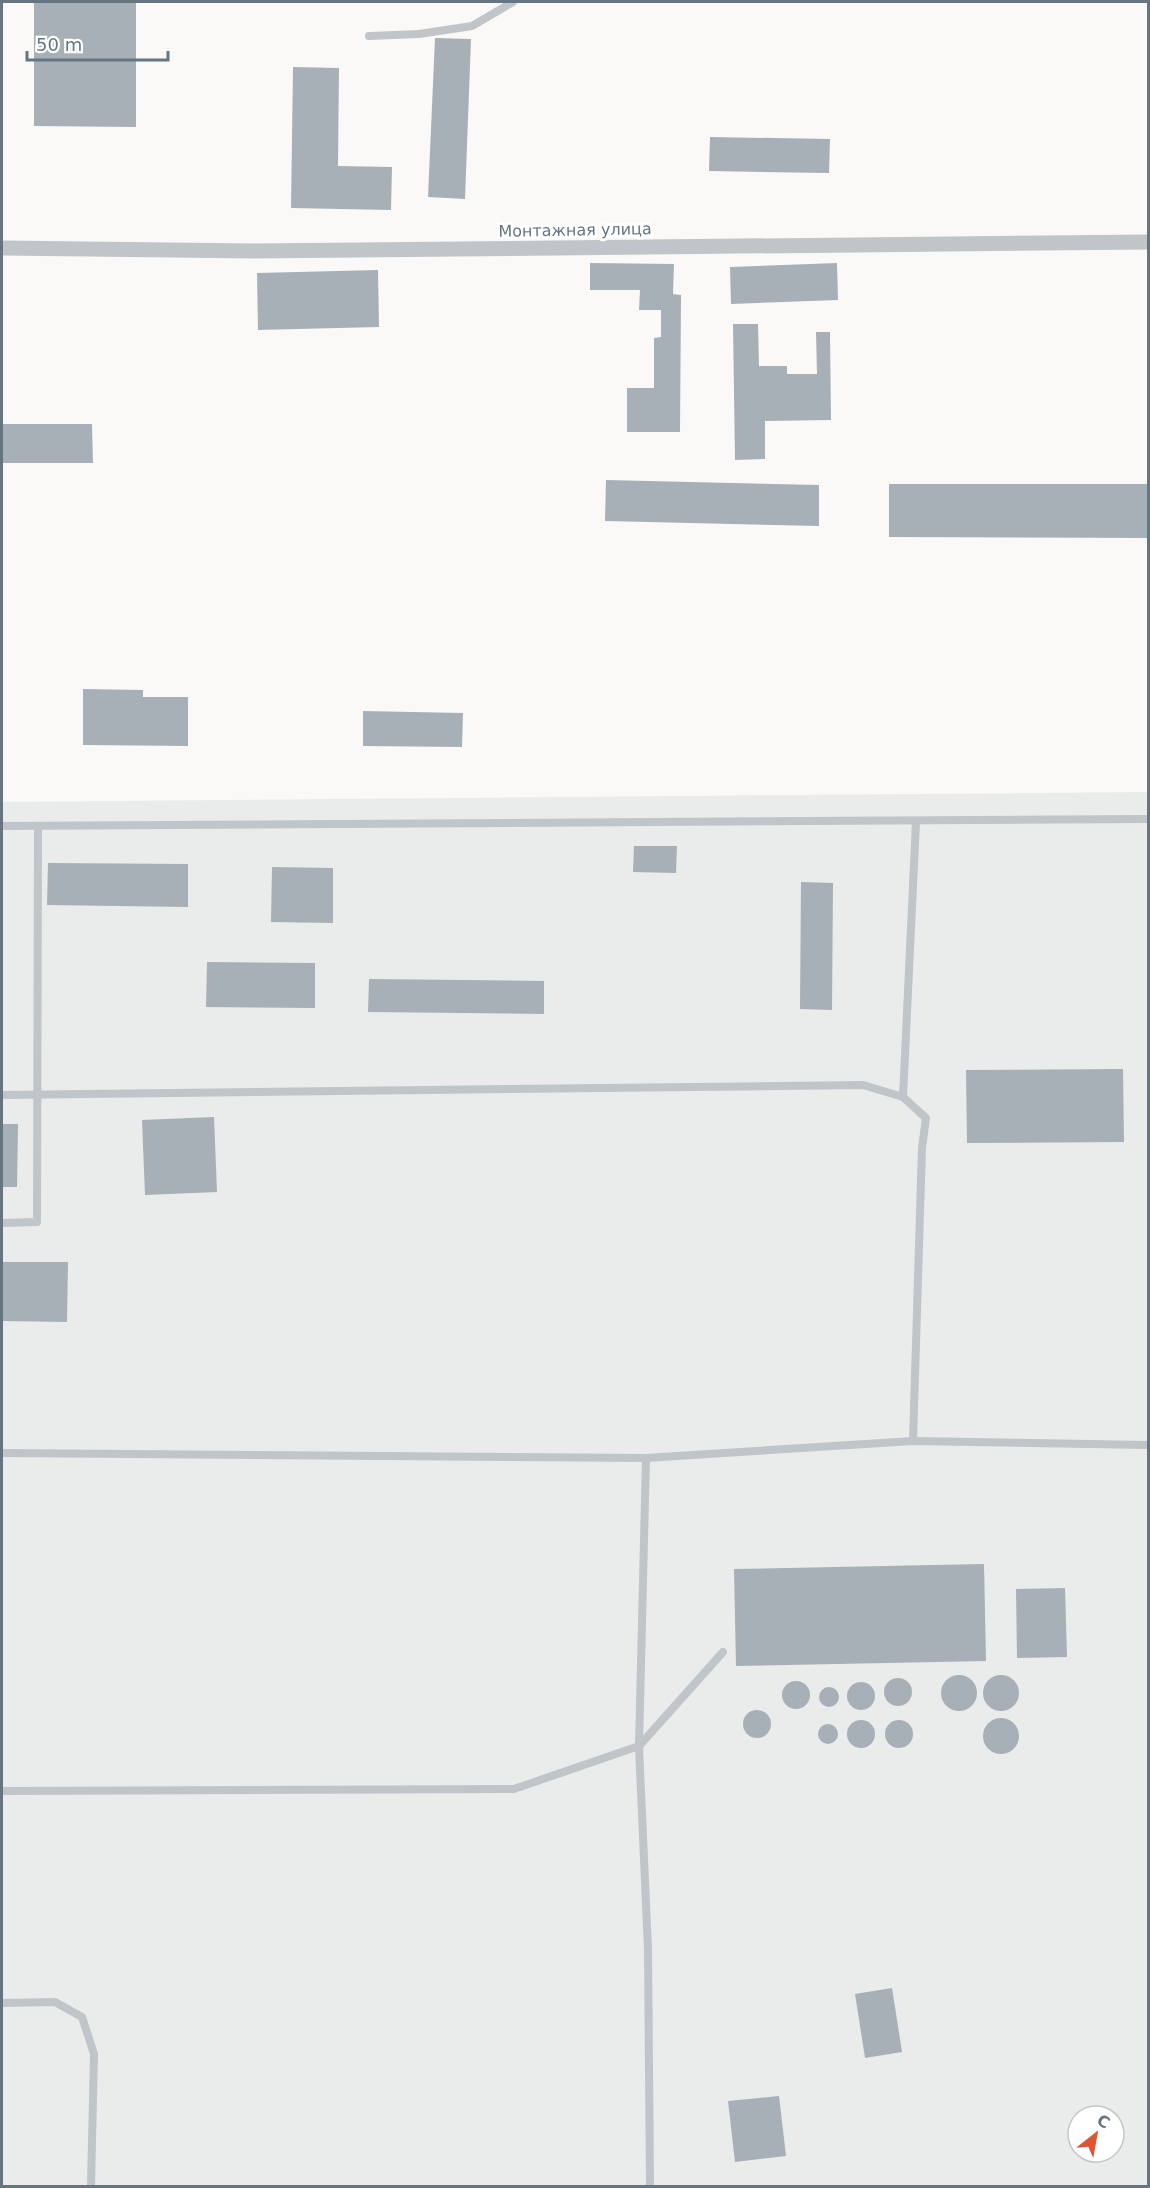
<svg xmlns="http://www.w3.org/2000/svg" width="1150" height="2188" viewBox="0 0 1150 2188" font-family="'DejaVu Sans',sans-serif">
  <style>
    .built { fill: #eaebeb; fill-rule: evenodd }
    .building { fill: #a7b0b7 }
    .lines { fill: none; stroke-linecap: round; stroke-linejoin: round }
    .service { stroke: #c0c5c9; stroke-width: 8 }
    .minor { stroke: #c0c5c9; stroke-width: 15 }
    .labels { text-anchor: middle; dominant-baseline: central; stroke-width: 6; stroke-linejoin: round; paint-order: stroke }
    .street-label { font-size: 16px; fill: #657682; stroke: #fff }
  </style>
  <rect width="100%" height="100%" fill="#faf9f7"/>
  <path class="built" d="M1148 792V2186H2V802ZM1078 2116H1114V2152H1078Z"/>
  <g class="building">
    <path d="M34 2H136V127L34 126Z"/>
    <path d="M435 38 471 39 465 199 428 197Z"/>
    <path d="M293 67 339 68 338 166 392 167 391 210 291 208Z"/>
    <path d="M710 137 830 139 829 173 709 171Z"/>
    <path d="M590 263 674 264 673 294 681 295 680 432H627V388H654V338L661 337V310H639L640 290H590Z"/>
    <path d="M837 263 838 300 731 304 730 267Z"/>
    <path d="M378 270 379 327 258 330 257 273Z"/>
    <path d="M733 324H758L759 366H787V374H817L816 332H830L831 420 765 421V459L735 460Z"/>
    <path d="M2 424H92L93 463H2Z"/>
    <path d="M606 480 819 485V526L605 521Z"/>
    <path d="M889 484H1148V538L889 537Z"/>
    <path d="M83 689 143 690V697H188V746L83 745Z"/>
    <path d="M363 711 463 713 462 747 363 746Z"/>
    <path d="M634 846H677L676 873 633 872Z"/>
    <path d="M48 863 188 864V907L47 905Z"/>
    <path d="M272 867 333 868V923L271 922Z"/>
    <path d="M801 882 833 883 832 1010 800 1009Z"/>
    <path d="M207 962 315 963V1008L206 1007Z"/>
    <path d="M369 979 544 981V1014L368 1012Z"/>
    <path d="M1123 1069 1124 1142 967 1143 966 1070Z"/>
    <path d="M214 1117 217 1192 145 1195 142 1120Z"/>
    <path d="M2 1124H18L17 1187H2Z"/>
    <path d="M2 1262H68L67 1322 2 1321Z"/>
    <path d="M984 1564 986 1661 736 1666 734 1569Z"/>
    <path d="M1065 1588 1067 1657 1017 1658 1016 1589Z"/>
    <circle cx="959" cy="1693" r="18"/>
    <circle cx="1001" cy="1693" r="18"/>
    <circle cx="898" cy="1692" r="14"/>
    <circle cx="796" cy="1695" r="14"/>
    <circle cx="861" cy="1696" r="14"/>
    <circle cx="829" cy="1697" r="10"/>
    <circle cx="757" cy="1724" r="14"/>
    <circle cx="1001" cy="1736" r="18"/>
    <circle cx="899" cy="1734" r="14"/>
    <circle cx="861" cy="1734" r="14"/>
    <circle cx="828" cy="1734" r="10"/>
    <path d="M892 1988 902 2052 865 2058 855 1994Z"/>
    <path d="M779 2096 786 2156 735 2162 728 2101Z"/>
  </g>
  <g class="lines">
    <g class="service">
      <path d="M369 36 419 34 472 26 513 2"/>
      <path d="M2 826 1148 819"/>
      <path d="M2 1095 863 1085 903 1097 926 1118 922 1148 913 1441"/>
      <path d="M903 1097 916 822"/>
      <path d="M2 1223 37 1222 38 826"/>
      <path d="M2 1453 646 1458 913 1441 1148 1445"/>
      <path d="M646 1458 639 1746 648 1949 650 2186"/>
      <path d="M2 1791 514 1789 639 1746 723 1652"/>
      <path d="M2 2003 55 2002 82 2017 94 2054 91 2186"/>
    </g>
    <path class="minor" d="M2 248 254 251 1148 242"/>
  </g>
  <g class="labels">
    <g class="street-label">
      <text transform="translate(575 230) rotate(-1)">Монтажная улица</text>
    </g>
  </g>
  <rect width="1150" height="2188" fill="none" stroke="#657682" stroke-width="6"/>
  <g transform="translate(1096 2134) rotate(31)"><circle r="28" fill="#ffffff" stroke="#c1c8cd" stroke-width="1.5"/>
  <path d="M0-4.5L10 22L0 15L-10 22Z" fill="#df5432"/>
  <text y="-9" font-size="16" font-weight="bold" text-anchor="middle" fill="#657682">С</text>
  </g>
  <path d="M27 51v9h141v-9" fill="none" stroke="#657682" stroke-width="3"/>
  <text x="36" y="51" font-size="18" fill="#657682" stroke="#ffffff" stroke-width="4.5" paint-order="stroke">50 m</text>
</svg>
